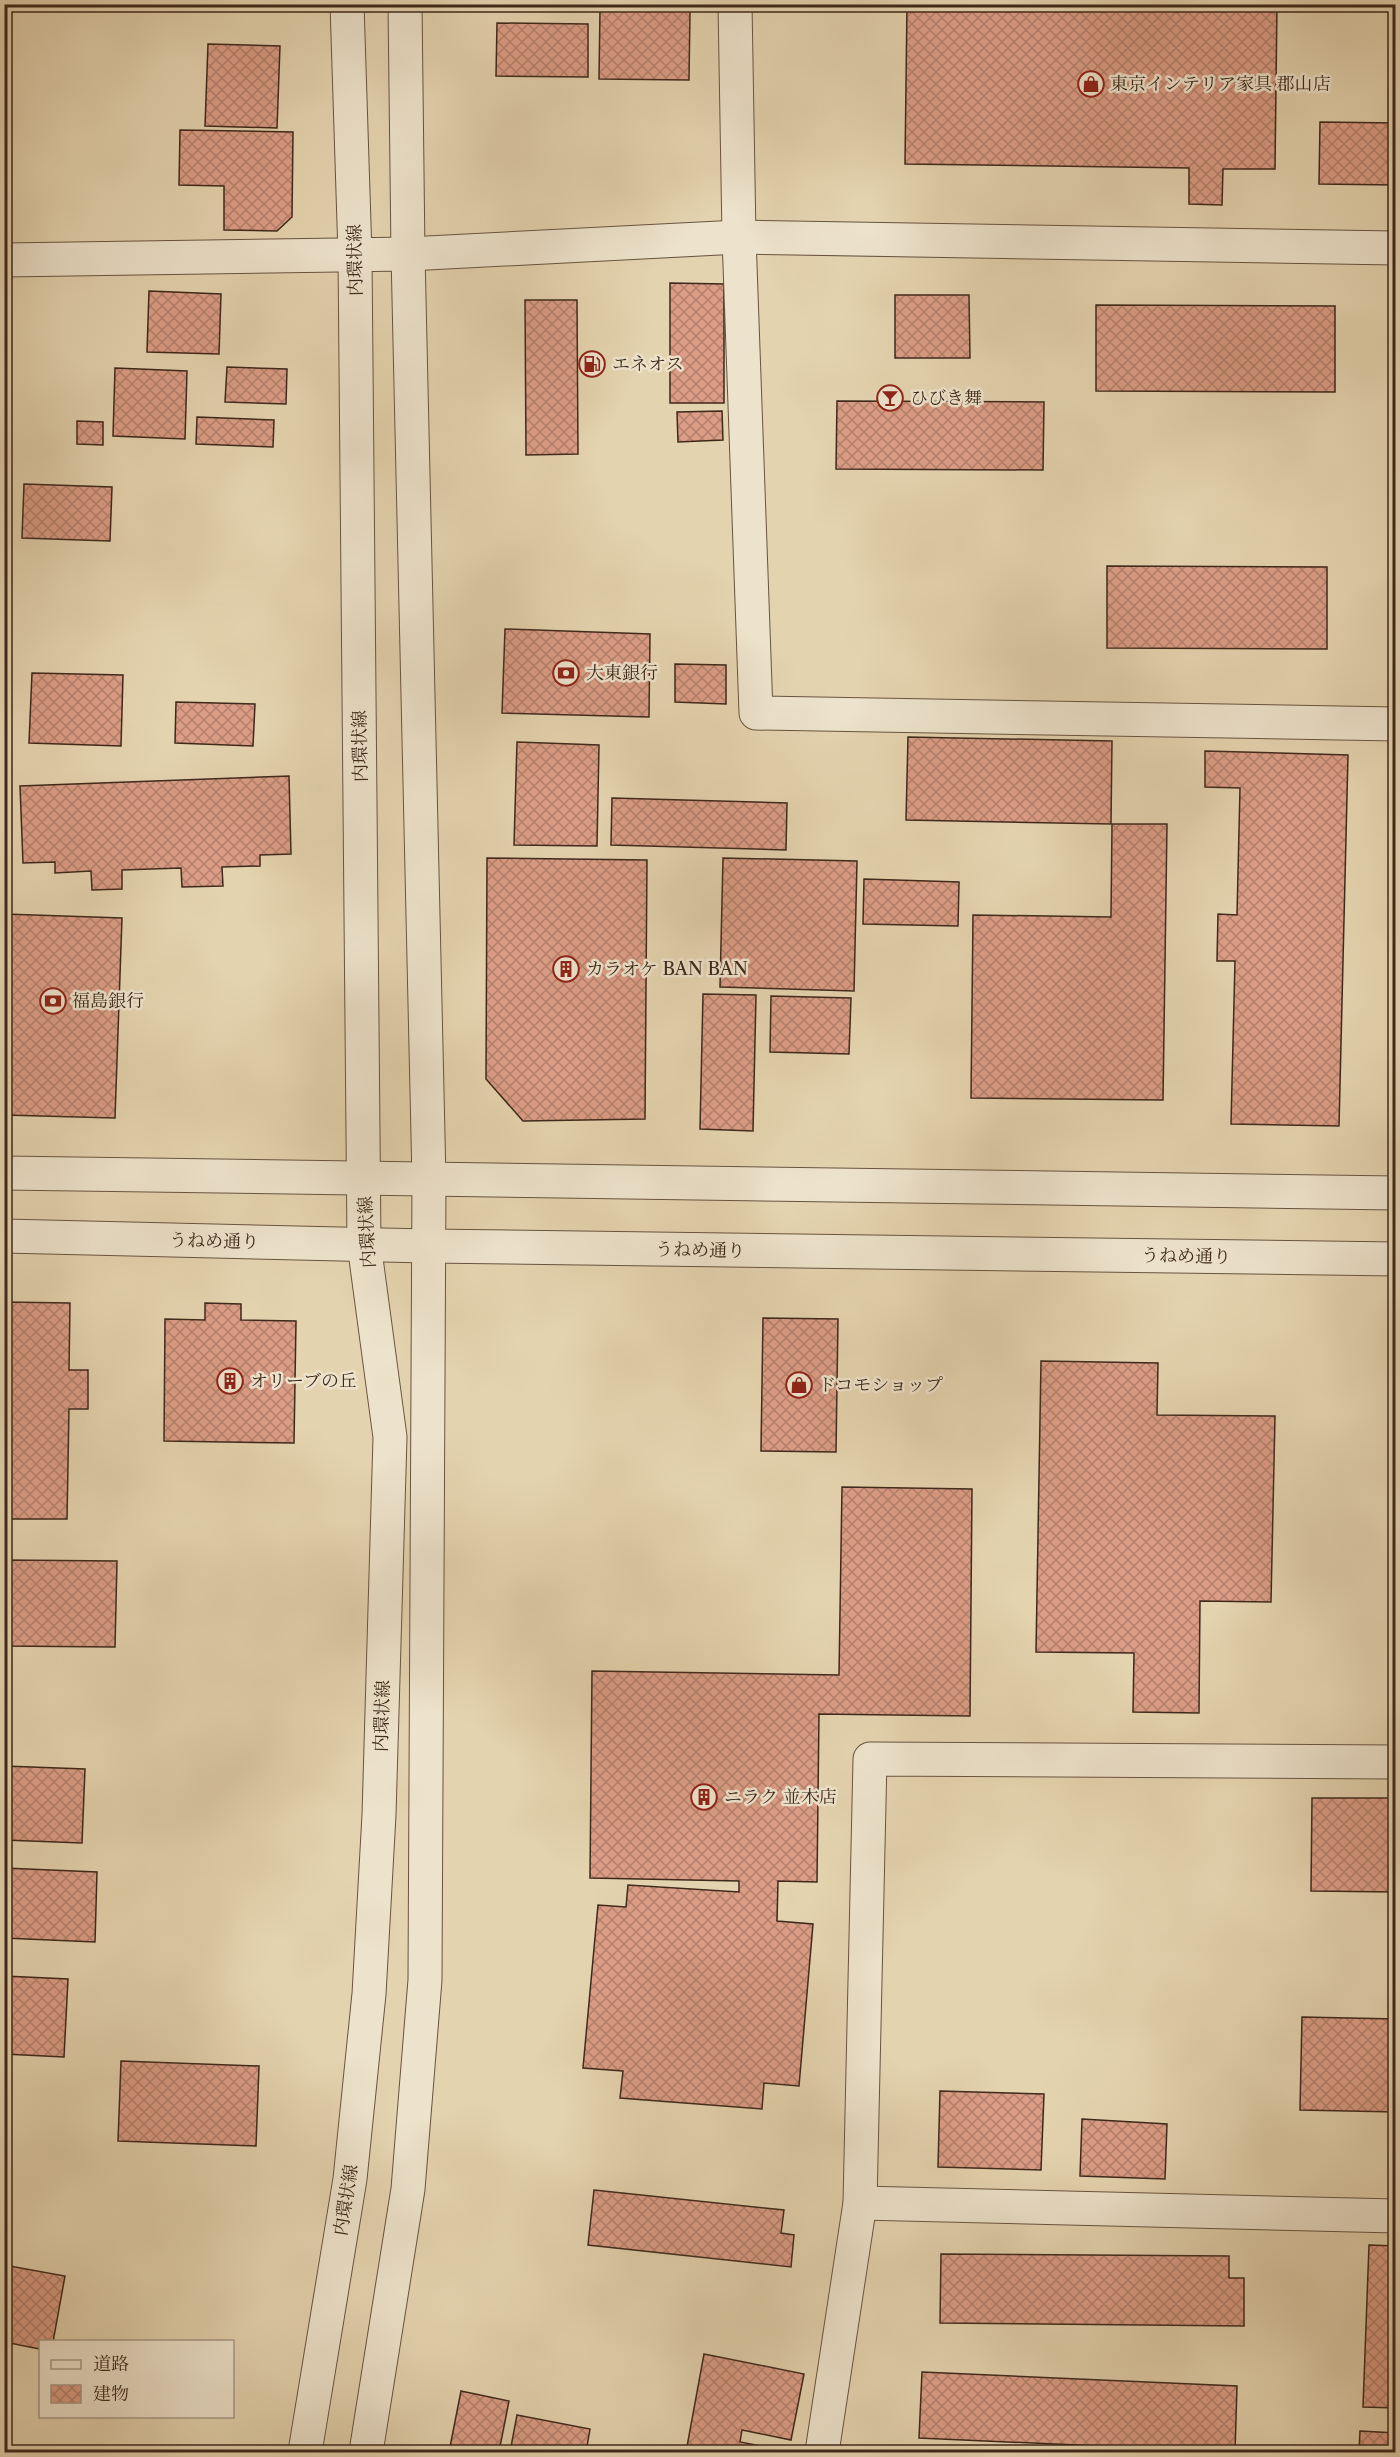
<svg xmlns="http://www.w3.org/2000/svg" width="1400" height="2457" viewBox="0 0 1400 2457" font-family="'Libre Caslon Text','Noto Serif JP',serif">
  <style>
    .building { fill: url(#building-cross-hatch); stroke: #3e291b; stroke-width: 1.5 }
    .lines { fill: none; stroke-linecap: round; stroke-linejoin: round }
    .minor-casing { stroke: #685440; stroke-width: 35 }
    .minor { stroke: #ede2cb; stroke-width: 33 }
    .labels { text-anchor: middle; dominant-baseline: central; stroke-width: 5; stroke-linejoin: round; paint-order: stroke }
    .poi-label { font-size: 18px; fill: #3e291b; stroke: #ede2cb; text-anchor: start }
    .street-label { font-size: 18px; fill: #3e291b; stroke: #ede2cb }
  </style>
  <defs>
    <pattern id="building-cross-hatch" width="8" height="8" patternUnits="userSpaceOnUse" patternTransform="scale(1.5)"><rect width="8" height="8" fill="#dc9d86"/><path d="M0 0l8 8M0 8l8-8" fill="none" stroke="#b4806d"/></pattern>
  </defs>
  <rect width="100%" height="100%" fill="#e4d3af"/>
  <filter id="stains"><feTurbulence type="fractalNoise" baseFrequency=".00333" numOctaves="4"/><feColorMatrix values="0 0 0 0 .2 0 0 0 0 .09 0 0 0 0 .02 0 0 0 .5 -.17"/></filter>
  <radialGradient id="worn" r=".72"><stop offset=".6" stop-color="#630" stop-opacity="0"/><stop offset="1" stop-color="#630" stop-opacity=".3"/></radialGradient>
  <g class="building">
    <rect x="122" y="4" width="67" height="4"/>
    <path d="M907 4H1277L1275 169H1223L1222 205 1189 204V168L905 164Z"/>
    <path d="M600 10 690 11 689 80 599 79Z"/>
    <path d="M497 23 588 24V77L496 76Z"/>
    <path d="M208 44 280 46 277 128 205 126Z"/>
    <path d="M1320 122 1396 123V185L1319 184Z"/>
    <path d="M180 130 293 132 292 217 277 231 224 230V186L179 185Z"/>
    <path d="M670 283 724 284V403H670Z"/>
    <path d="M149 291 221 294 219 354 147 352Z"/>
    <path d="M895 295H969L970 358H895Z"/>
    <path d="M525 300H577L578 454 526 455Z"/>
    <path d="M1096 305 1335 306V392L1096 391Z"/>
    <path d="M227 367 287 369 286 404 225 402Z"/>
    <path d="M115 368 187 371 185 439 113 436Z"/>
    <path d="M837 401 1044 402 1043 470 836 469Z"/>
    <path d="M722 411 723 440 678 442 677 412Z"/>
    <path d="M197 417 274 420 273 447 196 444Z"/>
    <path d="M77 421 103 422V445L77 444Z"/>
    <path d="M24 484 112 487 110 541 22 538Z"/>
    <path d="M1107 566 1327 567V649L1107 648Z"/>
    <path d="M505 629 650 634 649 717 502 713Z"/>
    <path d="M675 664 726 665V704L675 702Z"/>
    <path d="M32 673 123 675 121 746 29 743Z"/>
    <path d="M176 702 255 704 253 746 175 743Z"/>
    <path d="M908 737 1112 741 1111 824 906 820Z"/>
    <path d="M517 742 599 745 597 846 514 845Z"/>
    <path d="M1205 751 1348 755 1339 1126 1231 1124 1235 961H1217L1218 914 1237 915 1240 788 1205 787Z"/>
    <path d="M289 776 291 854 260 855V866L222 867 223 886 182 887 181 868 122 870V889L92 890 91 871 55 873V862L23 863 20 786Z"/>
    <path d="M612 798 787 803 786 850 611 845Z"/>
    <path d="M1112 824H1167L1163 1100 971 1098 973 915 1111 917Z"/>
    <path d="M487 858 647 860 645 1119 523 1121 486 1079Z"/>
    <path d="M723 858 857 861 854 991 720 987Z"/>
    <path d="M864 879 959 882 958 926 863 924Z"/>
    <path d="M4 914 122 918 115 1118 4 1115Z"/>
    <path d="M703 994 756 995 753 1131 700 1129Z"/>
    <path d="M771 996 851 998 849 1054 770 1052Z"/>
    <path d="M4 1302 70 1303 69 1370H88V1409H69L67 1519H4Z"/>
    <path d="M205 1303 241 1304V1320L296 1321 294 1443 164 1441 165 1319 205 1320Z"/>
    <path d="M763 1318 838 1319 836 1452 761 1451Z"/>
    <path d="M1041 1361 1158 1363 1157 1415 1275 1416 1271 1602 1200 1601 1199 1713 1133 1712 1134 1653 1036 1652Z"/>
    <path d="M842 1487 972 1489 970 1716 819 1714 817 1882 778 1881 777 1921 813 1924 799 2086 764 2083 762 2109 620 2098 623 2071 583 2068 598 1905 626 1907 628 1885 739 1892V1881L590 1878 592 1671 839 1675Z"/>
    <path d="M4 1560 117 1561 115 1647 4 1646Z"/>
    <path d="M4 1766 85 1769 82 1843 4 1840Z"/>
    <path d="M1312 1798H1396V1892L1311 1891Z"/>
    <path d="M4 1868 97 1872 95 1942 4 1938Z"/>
    <path d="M4 1976 68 1979 64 2057 4 2054Z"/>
    <path d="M1302 2017 1396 2019V2112L1300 2110Z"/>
    <path d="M121 2061 259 2066 256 2146 118 2141Z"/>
    <path d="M940 2091 1044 2094 1041 2170 938 2167Z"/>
    <path d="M1082 2119 1167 2124 1165 2179 1080 2176Z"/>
    <path d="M594 2190 784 2210 781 2233 794 2235 791 2267 588 2245Z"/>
    <path d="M1369 2245 1396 2246V2408L1363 2407Z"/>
    <path d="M941 2254 1229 2256V2278H1244V2326L940 2323Z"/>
    <path d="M4 2265 65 2276 53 2342H40V2349L4 2342Z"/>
    <path d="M704 2354 804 2374 791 2440 742 2430 740 2442 794 2452H686Z"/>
    <path d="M922 2372 1237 2386 1235 2452 919 2438Z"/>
    <path d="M461 2391 509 2401 499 2452H449Z"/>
    <path d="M517 2415 590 2429 586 2452H510Z"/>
    <path d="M1360 2431 1396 2433V2452H1359Z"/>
  </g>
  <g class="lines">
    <g class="minor-casing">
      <g id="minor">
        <path d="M735 4 739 237 756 713 1396 724"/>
        <path d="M4 260 408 254 739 237 1396 248"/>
        <path d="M4 1173 1396 1193"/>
        <path d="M4 1236 427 1246 1396 1259"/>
        <path d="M860 2203 1396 2216"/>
        <path d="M305 2452 350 2179 369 1994 379 1815 390 1437 364 1244 355 255 347 4"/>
        <path d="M366 2452 408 2189 425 1980 429 1180 408 254 405 4"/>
        <path d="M822 2452 860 2203 870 1759 1396 1762"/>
      </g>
    </g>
    <use href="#minor" class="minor"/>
  </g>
  <defs>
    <g id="shop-ring" transform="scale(1.35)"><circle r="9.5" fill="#ede2cb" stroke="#8f2418" stroke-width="1.5"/><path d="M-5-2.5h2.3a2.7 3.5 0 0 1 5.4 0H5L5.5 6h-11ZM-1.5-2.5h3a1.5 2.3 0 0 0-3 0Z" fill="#8f2418"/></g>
    <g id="fuel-ring" transform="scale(1.35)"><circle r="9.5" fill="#ede2cb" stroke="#8f2418" stroke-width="1.5"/><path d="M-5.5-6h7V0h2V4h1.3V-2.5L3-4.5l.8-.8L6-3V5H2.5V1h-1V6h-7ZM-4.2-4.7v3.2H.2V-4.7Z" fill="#8f2418"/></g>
    <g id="bar-ring" transform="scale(1.35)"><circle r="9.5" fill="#ede2cb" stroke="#8f2418" stroke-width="1.5"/><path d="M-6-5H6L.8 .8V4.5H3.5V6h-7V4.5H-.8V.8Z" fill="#8f2418"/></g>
    <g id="bank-ring" transform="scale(1.35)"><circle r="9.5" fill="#ede2cb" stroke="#8f2418" stroke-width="1.5"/><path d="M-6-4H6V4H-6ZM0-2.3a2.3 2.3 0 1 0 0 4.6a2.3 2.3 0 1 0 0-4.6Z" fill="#8f2418"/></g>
    <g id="building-ring" transform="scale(1.35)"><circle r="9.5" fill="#ede2cb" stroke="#8f2418" stroke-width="1.5"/><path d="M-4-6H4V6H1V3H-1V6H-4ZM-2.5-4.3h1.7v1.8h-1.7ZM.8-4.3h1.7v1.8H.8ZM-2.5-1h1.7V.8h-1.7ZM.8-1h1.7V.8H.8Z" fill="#8f2418"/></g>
  </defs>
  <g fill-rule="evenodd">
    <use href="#shop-ring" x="1091" y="84"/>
    <use href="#fuel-ring" x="592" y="364"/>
    <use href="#bar-ring" x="890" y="398"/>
    <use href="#bank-ring" x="566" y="673"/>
    <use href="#building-ring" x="566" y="969"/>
    <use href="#bank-ring" x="53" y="1001"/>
    <use href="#building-ring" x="230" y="1381"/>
    <use href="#shop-ring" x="799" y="1385"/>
    <use href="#building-ring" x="704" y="1797"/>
  </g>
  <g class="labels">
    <g class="poi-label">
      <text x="1110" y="84">東京インテリア家具 郡山店</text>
      <text x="612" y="364">エネオス</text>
      <text x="910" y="398">ひびき舞</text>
      <text x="586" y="673">大東銀行</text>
      <text x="586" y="969">カラオケ BAN BAN</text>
      <text x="72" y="1001">福島銀行</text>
      <text x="250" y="1381">オリーブの丘</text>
      <text x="818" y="1385">ドコモショップ</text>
      <text x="724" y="1797">ニラク 並木店</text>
    </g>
    <g class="street-label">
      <text transform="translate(355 260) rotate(-91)">内環状線</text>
      <text transform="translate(360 746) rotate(-91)">内環状線</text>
      <text transform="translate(367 1232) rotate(-93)">内環状線</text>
      <text transform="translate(214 1241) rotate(1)">うねめ通り</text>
      <text transform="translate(700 1250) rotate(1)">うねめ通り</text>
      <text transform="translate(1186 1256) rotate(1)">うねめ通り</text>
      <text transform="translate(382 1716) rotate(-88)">内環状線</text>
      <text transform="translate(346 2200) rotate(-81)">内環状線</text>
    </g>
  </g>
  <rect width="1400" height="2457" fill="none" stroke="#e4d3af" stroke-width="24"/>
  <rect x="6" y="6" width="1388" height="2445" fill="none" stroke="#3e291b" stroke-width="3"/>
  <rect x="12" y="12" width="1376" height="2433" fill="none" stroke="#3e291b" stroke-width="1.5"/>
  <rect x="39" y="2340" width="195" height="78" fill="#ede2cb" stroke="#a79885" stroke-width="1.5"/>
  <rect x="51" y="2360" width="30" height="9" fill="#ede2cb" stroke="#a79885" stroke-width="1.5"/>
  <text x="93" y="2370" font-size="18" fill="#3e291b">道路</text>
  <rect x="51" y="2385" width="30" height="18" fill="url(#building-cross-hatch)" stroke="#a79885" stroke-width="1.5"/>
  <text x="93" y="2400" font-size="18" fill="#3e291b">建物</text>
  <rect width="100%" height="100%" filter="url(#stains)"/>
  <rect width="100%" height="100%" fill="url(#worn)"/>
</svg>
